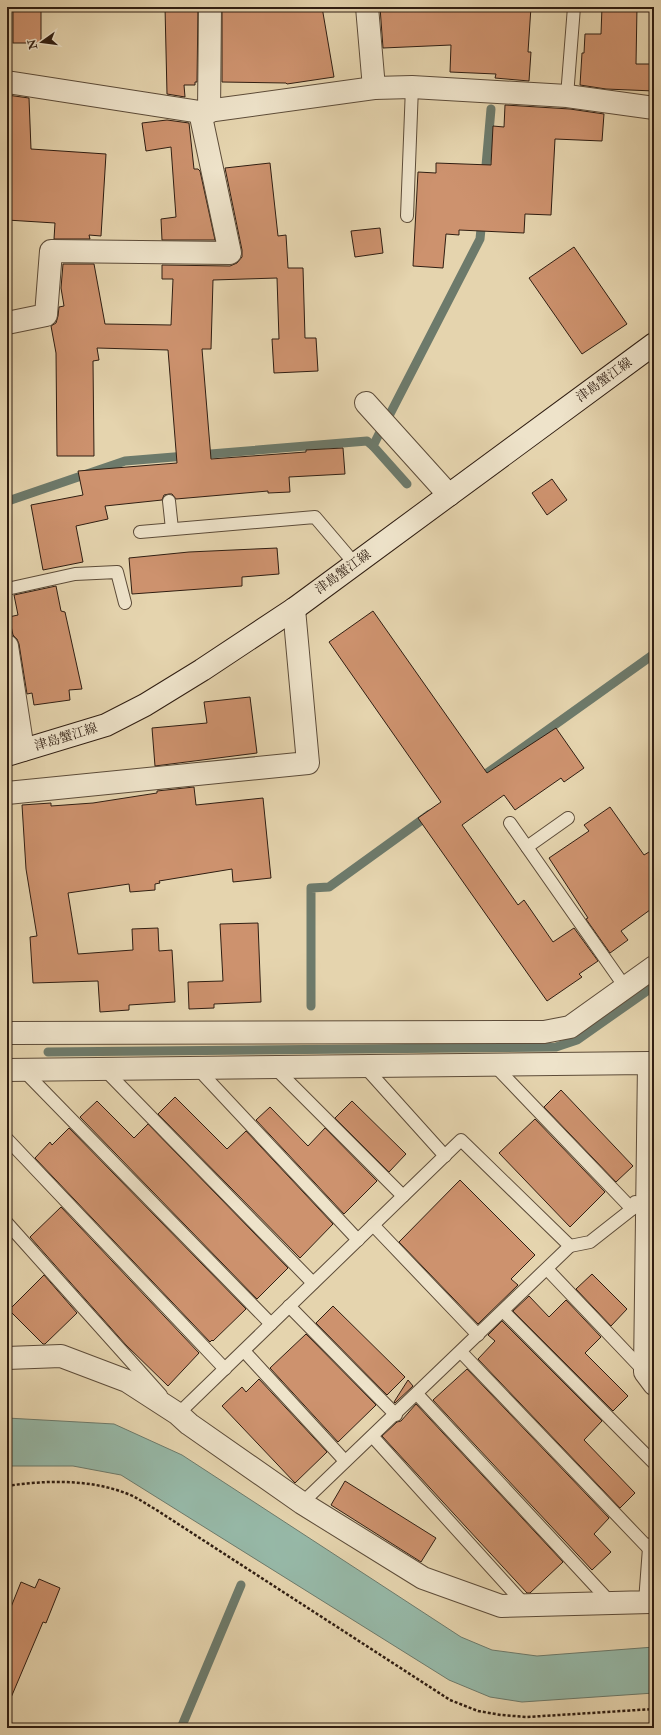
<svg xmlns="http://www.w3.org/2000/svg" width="661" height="1735" viewBox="0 0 661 1735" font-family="'IM FELL Double Pica','Noto Serif JP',serif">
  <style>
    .water { fill: #96b8a7; stroke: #6d7a6b }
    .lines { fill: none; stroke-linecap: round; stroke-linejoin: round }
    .stream { stroke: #6d7a6b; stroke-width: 9 }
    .building { fill: #cd926e; stroke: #301e12 }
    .lane-casing { stroke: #5d4c39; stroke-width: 14 }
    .street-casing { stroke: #5d4c39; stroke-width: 24 }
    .secondary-casing { stroke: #301e12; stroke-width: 24 }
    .path { stroke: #301e12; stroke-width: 2.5; stroke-dasharray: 3 2; stroke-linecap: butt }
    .lane { stroke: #eee3ca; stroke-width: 12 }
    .street { stroke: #eee3ca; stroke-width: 22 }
    .secondary { stroke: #eee3ca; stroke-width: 22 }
    .labels { text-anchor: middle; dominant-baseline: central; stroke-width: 3.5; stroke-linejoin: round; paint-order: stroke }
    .street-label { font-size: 13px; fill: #301e12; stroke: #eee3ca }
  </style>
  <rect width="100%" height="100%" fill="#e5d4ae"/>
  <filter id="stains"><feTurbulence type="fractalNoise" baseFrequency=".005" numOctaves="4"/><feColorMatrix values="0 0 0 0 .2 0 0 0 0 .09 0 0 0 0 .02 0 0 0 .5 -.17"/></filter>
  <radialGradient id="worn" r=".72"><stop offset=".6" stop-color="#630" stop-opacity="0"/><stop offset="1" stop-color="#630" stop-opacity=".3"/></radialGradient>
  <path class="water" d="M7 1418 114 1424 182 1455 461 1637 492 1650 537 1656 654 1647V1693L522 1702 490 1697 449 1680 121 1475 73 1466H7Z"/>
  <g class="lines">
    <g class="stream">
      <path d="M485 177 491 109"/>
      <path d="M390 414 480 239 482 219"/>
      <path d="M379 434 373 446 407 484"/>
      <path d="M8 501 125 461 367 441 373 446"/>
      <path d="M483 776 654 654"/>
      <path d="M311 1006V888L329 887 430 814"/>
      <path d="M48 1052 556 1047 577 1040 654 986"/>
      <path d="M181 1728 241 1585"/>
    </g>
  </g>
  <g class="building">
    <path d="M165 7H198L197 82H195V85H184L185 97 167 94Z"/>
    <path d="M222 7H322L334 77 287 84 286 83 222 82Z"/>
    <path d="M380 7H531L528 52H531L529 81 495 78 496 74 450 72 451 45 383 48Z"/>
    <path d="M602 7H637L636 64H654V91L606 89 580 85 582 53H584L585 34H601Z"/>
    <rect x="13" y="10" width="28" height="33"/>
    <path d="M7 95 29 98 31 149 106 154 101 236 89 235 90 239H54L55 223 7 220Z"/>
    <path d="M505 105 570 109 604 114 602 141 555 139 551 215 525 214 524 233 459 230V235L446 234 443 268 413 266 418 172 436 173V163L491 165 493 126 504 127Z"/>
    <path d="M167 120 189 123 194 169H198L200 171 215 240H162L161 219 176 217 171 147 146 151 142 123Z"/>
    <path d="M270 163 278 236 286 235 288 268H303L305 338H316L318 371 274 373 272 339H279L277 278 213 280 211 349H202L211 459 306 452V450L343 448 345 474 289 477 290 492 268 493V491L176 499 172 494H169L164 495 162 500 105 506 108 519 76 526 83 562 43 570 31 505 83 495 78 471 177 463 168 350 97 348 99 360 93 361 94 456H57L56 353 51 326 56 323 58 316 59 307 64 306 61 288 63 264H94L105 324 171 325 173 279H162V265L230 266 237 263 242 257V250L225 168Z"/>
    <path d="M380 228 383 253 355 257 351 231Z"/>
    <path d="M574 247 627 324 582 354 529 278Z"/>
    <path d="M552 479 567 500 547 515 532 493Z"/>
    <path d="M277 548 279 574 242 577V586L132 594 129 558 189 552Z"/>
    <path d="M56 586 61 611 65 612 82 689 69 690 70 700 34 705 32 693 27 694 19 644 17 639 13 635 9 617 18 615 14 595Z"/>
    <path d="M373 611 487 773 556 728 584 768 564 782 561 778 515 810 504 795 462 825 518 905 524 900 553 942 574 928 598 961 579 974 582 977 547 1001 418 818 441 802 329 642Z"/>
    <path d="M250 697 257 753 155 766 152 728 207 723 204 702Z"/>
    <path d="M194 787 196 805 263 798 271 878 233 882 232 869 159 881 160 883 155 884V890L130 892 129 884 68 893 78 954 133 950 132 929 158 928 159 951 172 950 175 1002 129 1005V1010L100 1012 98 981 33 983 30 937 37 936 26 869 22 805 51 803V806L93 803 157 793V791Z"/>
    <path d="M610 807 644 855 654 849V907L621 931 628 940 610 953 586 919 588 918 549 858 589 831 584 825Z"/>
    <path d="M258 923 261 1002 214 1004V1008L189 1009 188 982 223 981 220 924Z"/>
    <path d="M561 1090 633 1166 616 1182 544 1107Z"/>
    <path d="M175 1097 227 1149 246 1131 333 1224 300 1258 158 1114Z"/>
    <path d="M97 1101 134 1138 148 1124 288 1268 257 1299 80 1117Z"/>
    <path d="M352 1101 406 1154 389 1172 335 1118Z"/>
    <path d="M270 1107 308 1146 325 1128 377 1181 344 1214 256 1120Z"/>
    <path d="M535 1119 605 1192 570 1227 499 1153Z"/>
    <path d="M69 1128 246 1309 213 1341 212 1340 210 1342 35 1158 50 1142 52 1145Z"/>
    <path d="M460 1180 535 1255 511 1279 518 1285 478 1324 399 1242Z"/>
    <path d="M61 1207 199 1353 168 1386 126 1345 30 1237Z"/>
    <path d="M592 1274 627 1309 611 1326 576 1289Z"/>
    <path d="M44 1275 77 1313 45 1344H43L9 1310Z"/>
    <path d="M529 1296 549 1317 566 1300 601 1337 585 1353 628 1396 613 1411 513 1311Z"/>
    <path d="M333 1306 405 1377 387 1395 316 1323Z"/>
    <path d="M502 1321 602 1421 584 1440 635 1493 620 1508 478 1359 495 1341 488 1335Z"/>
    <path d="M306 1334 376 1405 338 1442 270 1368Z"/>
    <path d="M467 1369 609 1518 594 1534 611 1552 592 1570 433 1400Z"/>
    <path d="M259 1379 327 1452 295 1483 222 1406 242 1387 246 1392Z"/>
    <path d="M408 1380 413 1386 395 1403 394 1402Z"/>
    <path d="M416 1404 563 1562 530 1593H527L382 1436 397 1422 401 1421Z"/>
    <path d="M345 1481 436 1538 421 1562 331 1505Z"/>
    <path d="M39 1579 60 1588 46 1623 43 1622 7 1707V1617L21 1582 35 1588Z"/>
  </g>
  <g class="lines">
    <g class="lane-casing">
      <g id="lane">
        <path d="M567 96 574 7"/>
        <path d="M407 216 412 87"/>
        <path d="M169 501 172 529"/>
        <path d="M140 532 315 517 355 564"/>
        <path d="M7 589 75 574 117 572 125 603"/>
        <path d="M510 823 625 987"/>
        <path d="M527 847 568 818"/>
        <path d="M494 1065 632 1209"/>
        <path d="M364 1066 445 1156"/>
        <path d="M274 1067 403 1196"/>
        <path d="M197 1068 358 1240"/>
        <path d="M105 1070 313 1283"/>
        <path d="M24 1071 271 1324"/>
        <path d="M7 1139 225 1369"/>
        <path d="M7 1223 161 1395"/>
        <path d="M373 1225 478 1335"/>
        <path d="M570 1246 590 1242 632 1209 635 1202"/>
        <path d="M547 1269 645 1372"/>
        <path d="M289 1306 396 1415"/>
        <path d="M503 1311 654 1463"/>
        <path d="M244 1351 345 1461"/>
        <path d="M461 1352 654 1554"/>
        <path d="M417 1394 611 1603"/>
        <path d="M174 1410 178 1414 461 1140 570 1246 302 1503"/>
        <path d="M373 1437 525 1605"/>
      </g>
    </g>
    <g class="street-casing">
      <g id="street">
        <path d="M367 7 374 88"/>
        <path d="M7 82 200 112 374 88 412 87 567 96 654 108"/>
        <path d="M209 112 210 7"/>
        <path d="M7 323 46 315 51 251 230 253 200 112"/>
        <path d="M366 403 449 495"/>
        <path d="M7 646 23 750"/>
        <path d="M7 793 308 763 294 609"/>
        <path d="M7 1033 544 1032 570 1027 654 967"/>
        <path d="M7 1070 649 1063 645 1372 654 1384"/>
        <path d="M7 1358 61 1356 127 1381 178 1414 189 1424 302 1503 423 1578 501 1606 650 1602 654 1548"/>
      </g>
    </g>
    <g class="secondary-casing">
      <path id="secondary" d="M7 755 106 725 145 705 202 670 294 609 654 344"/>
    </g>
    <path class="path" d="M7 1486C46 1480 91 1479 128 1494 138 1498 146 1504 155 1509L450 1700 478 1711 501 1715 527 1717 654 1709"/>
    <use href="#lane" class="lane"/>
    <use href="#street" class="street"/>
    <use href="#secondary" class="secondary"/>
  </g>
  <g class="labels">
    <g class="street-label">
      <text transform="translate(604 380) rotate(-36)">津島蟹江線</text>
      <text transform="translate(343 572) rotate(-36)">津島蟹江線</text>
      <text transform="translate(66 737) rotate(-17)">津島蟹江線</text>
    </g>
  </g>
  <rect width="661" height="1735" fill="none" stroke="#e5d4ae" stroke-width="24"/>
  <rect x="8" y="8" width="645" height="1719" fill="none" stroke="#301e12" stroke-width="2"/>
  <rect x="12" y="12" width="637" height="1711" fill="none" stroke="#301e12"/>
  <g transform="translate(42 42) rotate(256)" stroke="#eee3ca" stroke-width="3" paint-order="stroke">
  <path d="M0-3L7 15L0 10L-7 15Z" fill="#301e12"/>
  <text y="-6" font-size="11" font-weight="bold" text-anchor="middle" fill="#301e12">N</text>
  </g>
  <rect width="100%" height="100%" filter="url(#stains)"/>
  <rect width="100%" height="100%" fill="url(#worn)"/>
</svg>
